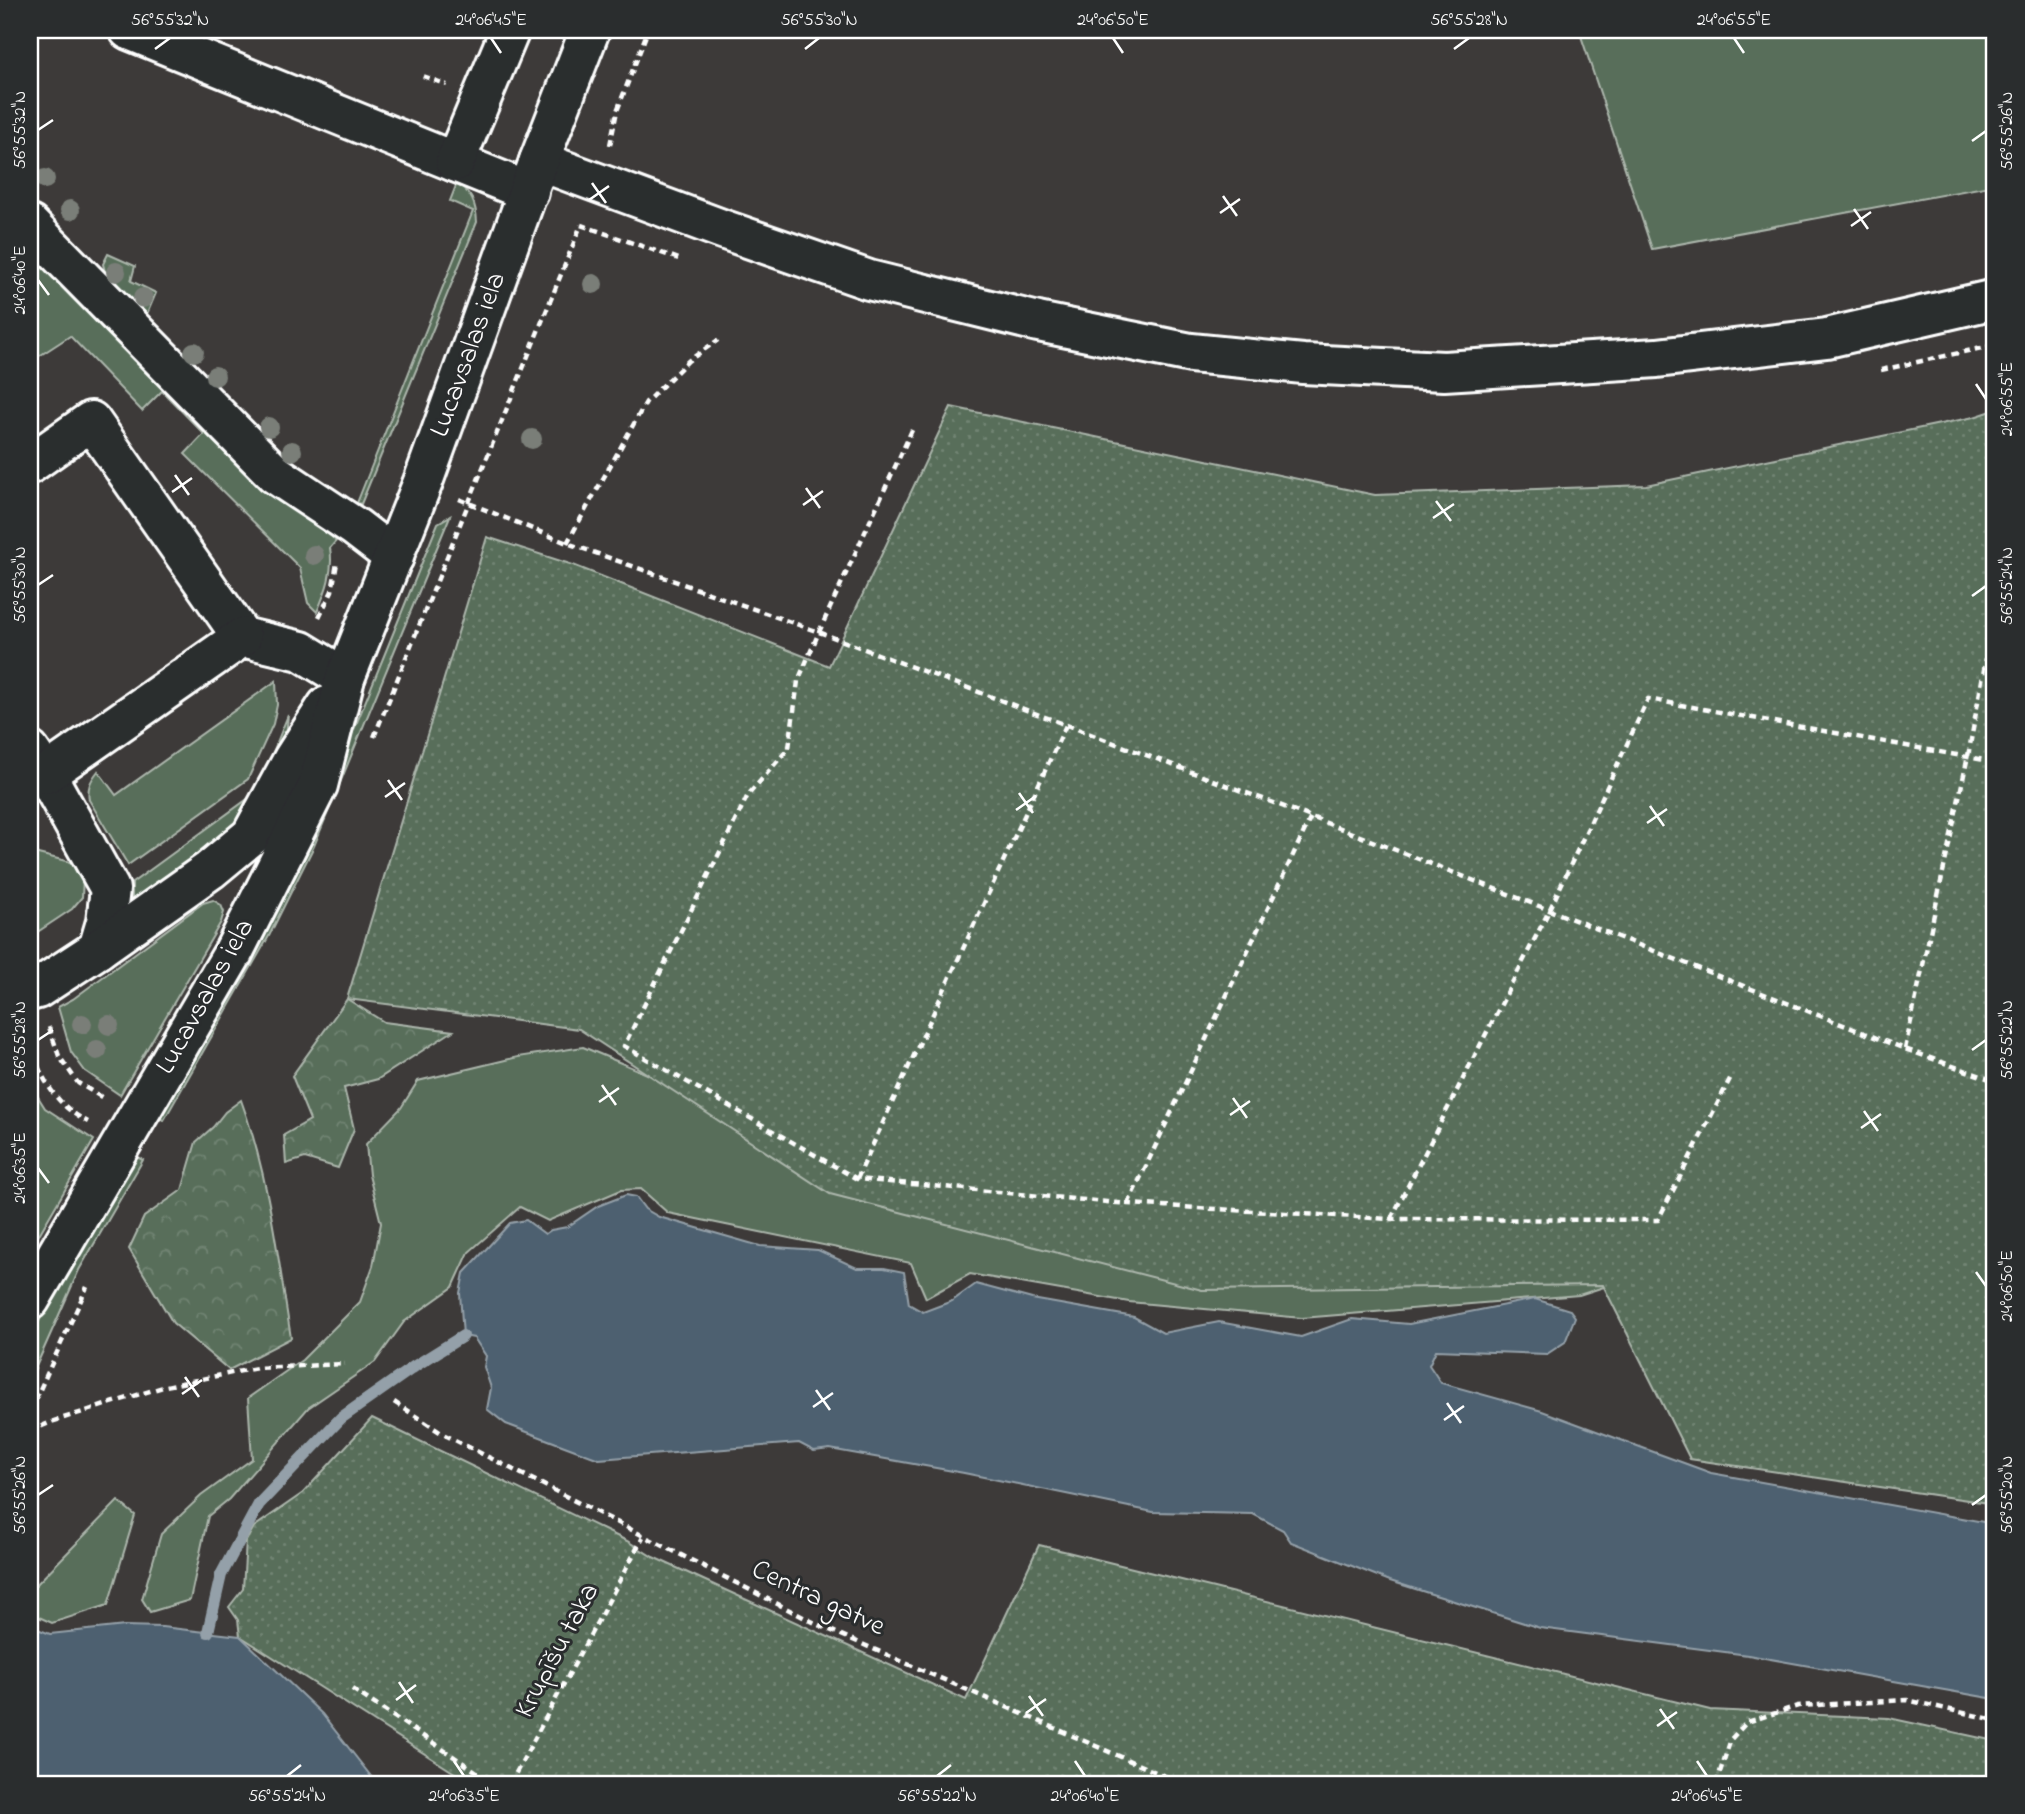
<svg xmlns="http://www.w3.org/2000/svg" width="2025" height="1814" viewBox="0 0 2025 1814" font-family="'Indie Flower',sans-serif">
  <style>
    .grass { fill: #586e5a; stroke: #acb6ac; stroke-width: 2 }
    .forest { fill: url(#forest-crowns); stroke: #acb6ac; stroke-width: 2 }
    .garden { fill: url(#garden-dots); stroke: #acb6ac; stroke-width: 2 }
    .water { fill: #4d606f; stroke: #94a0a9; stroke-width: 2 }
    .lines { fill: none; stroke-linecap: round; stroke-linejoin: round }
    .stream { stroke: #94a0a9; stroke-width: 12 }
    .minor-casing { stroke: #fff; stroke-width: 44 }
    .path { stroke: #fff; stroke-width: 4.5; stroke-dasharray: 7 5; stroke-linecap: butt }
    .minor { stroke: #2a2d2e; stroke-width: 38 }
    .tree { fill: #7a7e78 }
    .ticks { fill: none; stroke: #fff; stroke-width: 2.5 }
    .labels { text-anchor: middle; dominant-baseline: central; stroke-width: 6; stroke-linejoin: round; paint-order: stroke }
    .street-label { font-size: 28px; fill: #fff; stroke: #2a2d2e }
    .neatline { fill: none; stroke: #fff; stroke-width: 2.5 }
    .ticks-label { font-size: 18px; text-anchor: middle; fill: #fff }
  </style>
  <defs>
    <pattern id="forest-crowns" width="20" height="18" patternUnits="userSpaceOnUse" patternTransform="scale(1.75)"><rect width="20" height="18" fill="#586e5a"/><path d="M2 6a3 3 0 1 1 6 0M12 15a3 3 0 1 1 6 0" fill="none" stroke="#718473"/></pattern>
    <pattern id="garden-dots" width="8" height="8" patternUnits="userSpaceOnUse" patternTransform="scale(1.75)"><rect width="8" height="8" fill="#586e5a"/><path d="M2 2h.1M6 6h.1" fill="none" stroke="#718473" stroke-width="1.8" stroke-linecap="round"/></pattern>
  </defs>
  <rect width="100%" height="100%" fill="#3d3a39"/>
  <filter id="ink" filterUnits="userSpaceOnUse"><feTurbulence type="fractalNoise" baseFrequency=".0143" numOctaves="2"/><feDisplacementMap in="SourceGraphic" scale="14" xChannelSelector="R" yChannelSelector="G"/><feConvolveMatrix kernelMatrix="1 2 1 2 8 2 1 2 1" color-interpolation-filters="sRGB"/></filter>
  <g filter="url(#ink)">
    <g class="grass">
      <path d="M1579 30H1995V185L1652 249Z"/>
      <path d="M457 183C472 194 476 203 477 222L361 504 357 503 473 211 450 201Z"/>
      <path d="M30 250 336 541 330 548C334 571 326 591 317 612L308 603 300 568 185 454 204 434 162 391 142 411 70 336 30 362Z"/>
      <path d="M108 254 135 266 131 281 156 293 147 314 106 276 103 264Z"/>
      <path d="M450 516 314 846 269 936 164 1120 156 1117 331 786 438 523Z"/>
      <path d="M276 681 277 705 273 724 248 779 128 865 89 800C87 788 90 781 98 771L116 795Z"/>
      <path d="M288 715 286 737 249 816 132 906V883L257 792Z"/>
      <path d="M30 852 70 862 77 867 83 878 82 897 72 909 30 937Z"/>
      <path d="M213 900 221 905 224 912 221 922 120 1095 85 1071 71 1052 58 1007 73 999 203 903Z"/>
      <path d="M583 1047 940 1197 1638 1276 1579 1295 1302 1318 1129 1302 970 1274 926 1298 911 1263 668 1213 641 1189 621 1190 548 1221 520 1207 469 1252 453 1287 404 1322 375 1362 308 1408 229 1499 208 1516 190 1600 150 1612 142 1599 161 1534 201 1496 252 1459 248 1398 302 1360 360 1302 373 1266 381 1223 369 1175 366 1144 401 1108 418 1081 518 1057Z"/>
      <path d="M30 1084 45 1108 94 1140 30 1250Z"/>
      <path d="M135 1156 143 1160 79 1270 30 1380V1337Z"/>
      <path d="M118 1501 135 1515 108 1605 52 1623 30 1613V1591Z"/>
    </g>
    <g class="forest">
      <path d="M347 999 384 1022 453 1031 378 1079 344 1088 354 1129 338 1168 305 1158 286 1164 284 1135 310 1120 292 1076Z"/>
      <path d="M241 1100C269 1176 278 1258 291 1338L229 1370 173 1323 129 1249 144 1217 182 1190 196 1142 213 1127 225 1112Z"/>
    </g>
    <g class="garden">
      <path d="M951 407 1375 495 1646 485 1974 417 1995 410V1504L1690 1459 1603 1285 1202 1290 830 1194 579 1029 347 999 487 537 573 565 829 666Z"/>
      <path d="M372 1418 627 1541 653 1557 966 1700 1039 1545 1710 1710 1889 1718 1995 1741V1784H472L240 1636 238 1620 229 1607 243 1589 246 1541 254 1527 303 1493Z"/>
    </g>
    <g class="water">
      <path d="M626 1195 636 1197 645 1209 659 1217 760 1246 818 1250 857 1268H884L904 1272 909 1304 923 1312 952 1301 976 1284 1032 1299 1134 1317 1163 1333 1219 1322 1301 1337 1352 1319 1409 1324 1535 1299 1570 1310 1575 1317 1565 1342 1547 1354 1436 1350 1429 1365 1441 1383 1542 1411 1711 1473 1995 1524V1699L1748 1655 1540 1628 1390 1581 1291 1542 1283 1530 1253 1514 1153 1512 964 1473 830 1449 814 1451 799 1443 599 1459 506 1424 487 1409 491 1388 484 1367 486 1356 474 1338 463 1336 460 1293 464 1273 510 1223 526 1220 545 1234 551 1230 567 1227 598 1206Z"/>
      <path d="M30 1626 50 1634 125 1626 162 1627 240 1636 322 1714 377 1784H30Z"/>
    </g>
    <g class="lines">
      <path class="stream" d="M208 1632 221 1575 259 1504 341 1418 415 1366 463 1336"/>
      <g class="minor-casing">
        <g id="minor">
          <path d="M129 30 529 192"/>
          <path d="M539 161 722 229 869 280 1038 322 1191 353 1303 364 1444 371 1657 358 1827 338 1995 299"/>
          <path d="M455 162 510 30"/>
          <path d="M30 225 275 474 355 527 394 557"/>
          <path d="M30 464 91 421 242 637 301 651 345 678"/>
          <path d="M30 751 46 774 110 889 106 922 98 949"/>
          <path d="M46 774 242 637"/>
          <path d="M30 991 37 989 98 949 210 870 251 836 293 759 327 706"/>
          <path d="M30 1300 233 953 318 785 345 678 423 482 539 161 590 30"/>
        </g>
      </g>
      <g class="path">
        <path d="M423 76 447 85"/>
        <path d="M610 145 617 111 648 30"/>
        <path d="M581 225 679 259"/>
        <path d="M1881 370 1995 345"/>
        <path d="M912 430 819 632 798 681 789 748 748 795 624 1046 857 1179 1128 1204 1391 1219 1658 1220 1732 1075"/>
        <path d="M459 499 567 543 819 632 1311 817 1905 1049 1995 1081"/>
        <path d="M567 543 646 402 688 361 718 340"/>
        <path d="M319 617 332 591 337 563"/>
        <path d="M374 737 581 225"/>
        <path d="M49 1027 59 1056 78 1083 103 1098"/>
        <path d="M30 1044C40 1077 56 1106 88 1122"/>
        <path d="M1905 1049 1968 756 1995 610"/>
        <path d="M857 1179 1066 725"/>
        <path d="M1128 1204 1311 817"/>
        <path d="M1391 1219 1550 909 1648 699 1995 762"/>
        <path d="M394 1402 443 1434 823 1627 1183 1784"/>
        <path d="M30 1411 87 1287"/>
        <path d="M30 1431 54 1421 166 1386 257 1368 345 1364"/>
        <path d="M352 1689 495 1784"/>
        <path d="M510 1784 643 1537"/>
        <path d="M1716 1784 1731 1739 1747 1722 1798 1706 1907 1700 1995 1720"/>
      </g>
      <use href="#minor" class="minor"/>
    </g>
    <g class="tree">
      <circle cx="45" cy="179" r="10"/>
      <circle cx="70" cy="210" r="10"/>
      <circle cx="116" cy="272" r="10"/>
      <circle cx="593" cy="284" r="10"/>
      <circle cx="143" cy="298" r="10"/>
      <circle cx="194" cy="352" r="10"/>
      <circle cx="215" cy="376" r="10"/>
      <circle cx="269" cy="427" r="10"/>
      <circle cx="532" cy="439" r="10"/>
      <circle cx="292" cy="451" r="10"/>
      <circle cx="314" cy="555" r="10"/>
      <circle cx="82" cy="1024" r="10"/>
      <circle cx="109" cy="1025" r="10"/>
      <circle cx="97" cy="1050" r="10"/>
    </g>
  </g>
  <path class="ticks" d="M491 38 501 53M1113 38 1123 53M1734 38 1744 53M155 49 170 38M805 49 819 38M1454 49 1469 38M38 130 53 120M1972 141 1986 131M592 183 606 203M1223 196 1237 216M589 200 609 186M1854 209 1868 229M1220 213 1240 199M1851 226 1871 212M38 280 49 295M1976 384 1986 399M175 475 189 495M806 488 820 508M172 492 192 478M1436 501 1451 521M803 505 823 491M1433 518 1454 504M38 585 53 575M1972 596 1986 586M388 780 402 800M1019 793 1033 813M385 797 405 783M1650 806 1664 826M1016 810 1036 796M1647 823 1667 809M38 1040 53 1030M1972 1050 1986 1040M602 1085 616 1105M1233 1098 1247 1118M599 1102 619 1088M1864 1111 1878 1131M1230 1115 1250 1101M1861 1128 1881 1114M38 1168 49 1183M1976 1272 1986 1286M185 1377 199 1397M816 1390 830 1410M182 1394 202 1380M1447 1403 1461 1423M813 1407 833 1393M1444 1420 1464 1406M38 1495 53 1485M1972 1505 1986 1495M399 1682 413 1703M1029 1696 1043 1716M396 1700 416 1685M1660 1709 1674 1729M1026 1713 1046 1699M1657 1726 1677 1712M454 1761 464 1776M1075 1761 1085 1776M1697 1761 1707 1776M287 1776 301 1765M937 1776 951 1765"/>
  <g class="labels">
    <g class="street-label">
      <text transform="translate(469 355) rotate(-70)">Lucavsalas iela</text>
      <text transform="translate(206 997) rotate(-61)">Lucavsalas iela</text>
      <text transform="translate(818 1599) rotate(25)">Centra gatve</text>
      <text transform="translate(558 1651) rotate(-62)">Krupīšu taka</text>
    </g>
  </g>
  <rect width="2025" height="1814" fill="none" stroke="#2a2d2e" stroke-width="77"/>
  <rect x="38" y="38" width="1948" height="1738" class="neatline"/>
  <g class="ticks-label">
    <text x="170" y="25">56°55'32"N</text>
    <text x="491" y="25">24°06'45"E</text>
    <text x="819" y="25">56°55'30"N</text>
    <text x="1113" y="25">24°06'50"E</text>
    <text x="1469" y="25">56°55'28"N</text>
    <text x="1734" y="25">24°06'55"E</text>
    <text transform="translate(19 130) rotate(-90)" y="6">56°55'32"N</text>
    <text transform="translate(2006 131) rotate(-90)" y="6">56°55'26"N</text>
    <text transform="translate(19 280) rotate(-90)" y="6">24°06'40"E</text>
    <text transform="translate(2006 399) rotate(-90)" y="6">24°06'55"E</text>
    <text transform="translate(19 585) rotate(-90)" y="6">56°55'30"N</text>
    <text transform="translate(2006 586) rotate(-90)" y="6">56°55'24"N</text>
    <text transform="translate(19 1040) rotate(-90)" y="6">56°55'28"N</text>
    <text transform="translate(2006 1040) rotate(-90)" y="6">56°55'22"N</text>
    <text transform="translate(19 1168) rotate(-90)" y="6">24°06'35"E</text>
    <text transform="translate(2006 1286) rotate(-90)" y="6">24°06'50"E</text>
    <text transform="translate(19 1495) rotate(-90)" y="6">56°55'26"N</text>
    <text transform="translate(2006 1495) rotate(-90)" y="6">56°55'20"N</text>
    <text x="287" y="1801">56°55'24"N</text>
    <text x="464" y="1801">24°06'35"E</text>
    <text x="937" y="1801">56°55'22"N</text>
    <text x="1085" y="1801">24°06'40"E</text>
    <text x="1707" y="1801">24°06'45"E</text>
  </g>
</svg>
